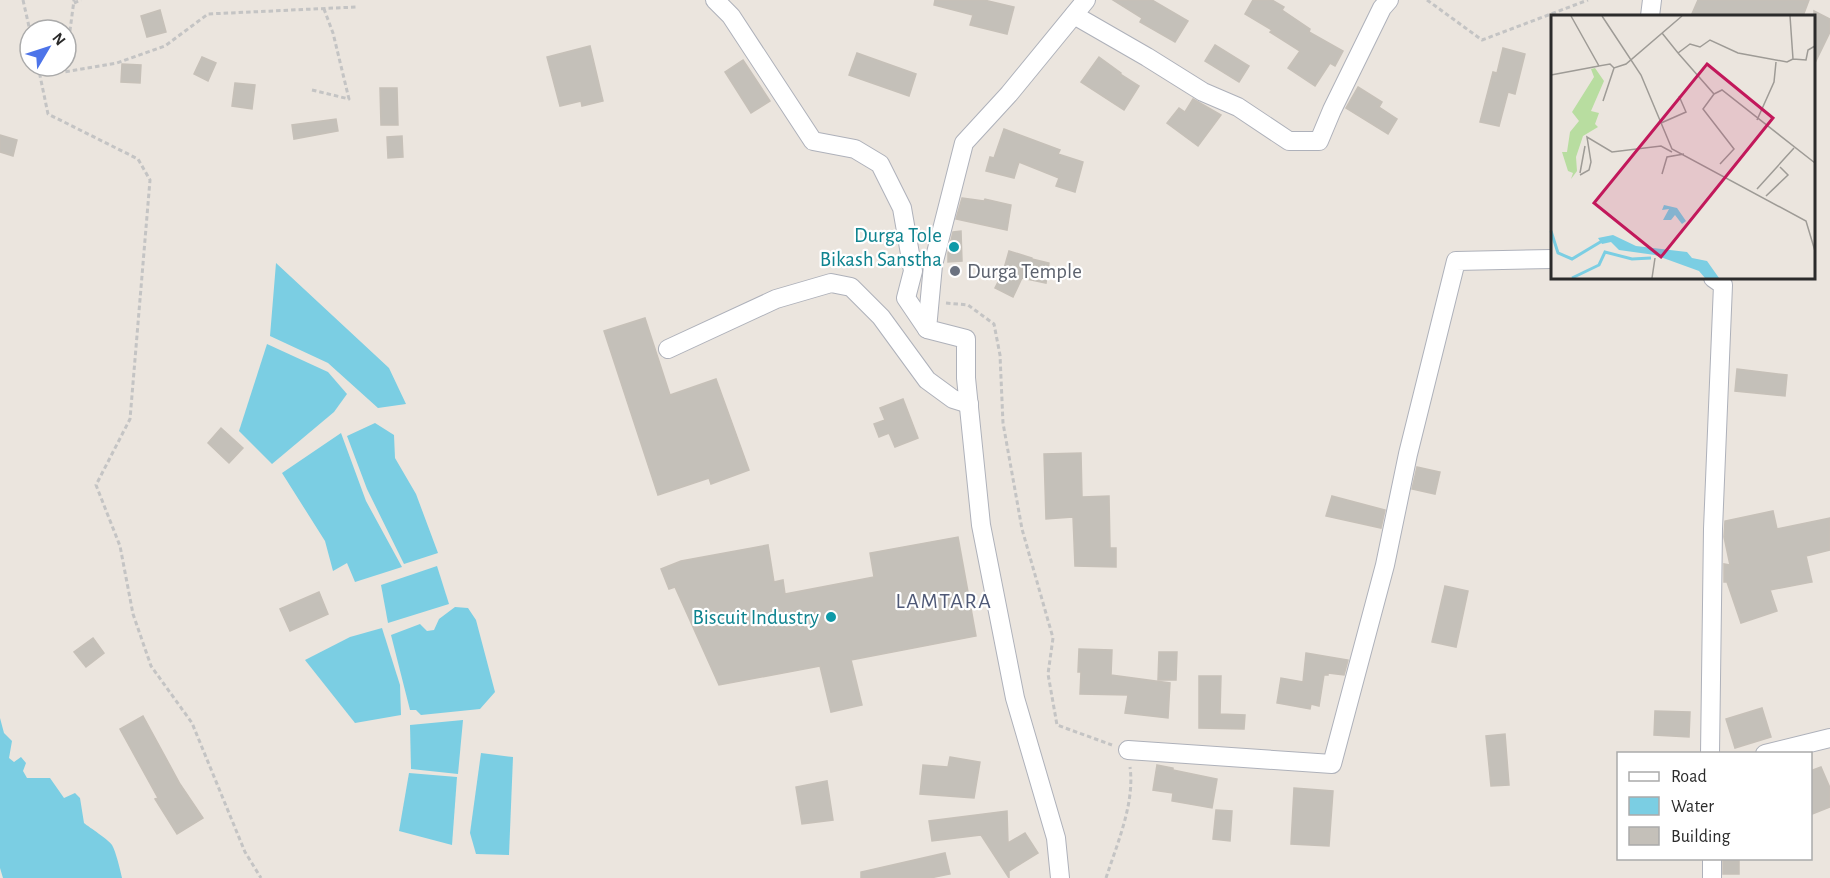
<svg xmlns="http://www.w3.org/2000/svg" width="1830" height="878" viewBox="0 0 1830 878" font-family="'Alegreya Sans',sans-serif">
  <style>
    .water { fill: #7bcee3 }
    .building { fill: #c4c0b9; stroke: #c6c0b8; stroke-width: 1.5 }
    .lines { fill: none; stroke-linecap: round; stroke-linejoin: round }
    .minor-casing { stroke: #aeb1ba; stroke-width: 20 }
    .path { stroke: #c4c4c4; stroke-width: 3; stroke-dasharray: 4.5 3; stroke-linecap: butt }
    .minor { stroke: #fff; stroke-width: 18 }
    .culture-dot { fill: #0f9aa8; stroke: #fff; stroke-width: 2 }
    .worship-dot { fill: #6b7280; stroke: #fff; stroke-width: 2 }
    .labels { text-anchor: middle; dominant-baseline: central; stroke-width: 4.5; stroke-linejoin: round; paint-order: stroke }
    .culture-label { font-size: 21px; fill: #0d838f; stroke: #fff; text-anchor: end }
    .worship-label { font-size: 21px; fill: #5b616d; stroke: #fff; text-anchor: start }
    .neighbourhood-label { font-size: 22px; letter-spacing: 1.5px; fill: #4f5977; stroke: #fff }
    .inset-river { fill: none; stroke: #7bcee3; stroke-width: 3 }
    .inset-road { fill: none; stroke: #9e9b96; stroke-width: 1.5 }
    .view { fill: #c2185b; fill-opacity: 0.15; stroke: #c2185b; stroke-width: 3 }
    .inset-edge { fill: none; stroke: #2b2b2b; stroke-width: 3 }
  </style>
  <rect width="100%" height="100%" fill="#ebe5de"/>
  <g class="water">
    <path d="M276 263 389 368 406 404 378 408 328 363 270 336Z"/>
    <path d="M267 344 328 372 347 394 334 412 272 464 239 431Z"/>
    <path d="M375 423 394 435 395 458 416 494 438 553 404 564 367 489 347 436Z"/>
    <path d="M341 433 366 501 402 567 355 582 347 563 333 571 325 541 282 473Z"/>
    <path d="M437 566 449 604 388 623 381 585Z"/>
    <path d="M455 607 468 608 476 620 495 692 480 709 421 715 416 710H410L391 635 420 624 427 631 434 630 439 619Z"/>
    <path d="M382 628 400 685 401 715 355 723 305 660 350 637Z"/>
    <path d="M0 718 4 733 12 741 9 758 14 762 21 757 26 763 23 771 27 778H50L64 798 75 793 80 798 84 823C90 828 108 839 112 845 116 852 120 869 122 878H3L0 868Z"/>
    <path d="M463 720 458 774 411 769 410 725Z"/>
    <path d="M481 753 513 757 509 855 476 854 470 833Z"/>
    <path d="M409 773 457 777 452 845 399 831Z"/>
  </g>
  <g class="building">
    <path d="M935 0H984L1014 7 1007 34 970 25 973 15 934 5Z"/>
    <path d="M1113 0H1152L1188 21 1175 42 1140 22 1142 18Z"/>
    <path d="M1253 0H1272L1284 7 1282 10 1310 29 1309 32 1343 51 1335 66 1330 63 1315 86 1288 68 1300 51 1270 32 1272 30 1245 14Z"/>
    <path d="M1698 0H1809L1803 16H1691Z"/>
    <path d="M160 10 166 32 147 37 141 16Z"/>
    <path d="M1814 11 1830 19V32L1814 65Z"/>
    <path d="M1215 45 1249 66 1239 82 1205 61Z"/>
    <path d="M590 46 603 101 582 106 581 101 560 106 547 57Z"/>
    <path d="M1503 48 1525 54 1515 94 1508 92 1499 126 1480 122 1493 72 1497 73Z"/>
    <path d="M857 53 916 74 909 96 849 75Z"/>
    <path d="M202 57 216 63 208 81 194 74Z"/>
    <path d="M1099 57 1121 73 1120 74 1139 86 1124 110 1081 82Z"/>
    <path d="M743 60 770 101 751 113 725 72Z"/>
    <path d="M122 64 141 65 140 83 121 82Z"/>
    <path d="M235 83 255 85 252 109 232 106Z"/>
    <path d="M1358 87 1382 102 1379 107 1397 119 1388 134 1346 108Z"/>
    <path d="M380 88H397L398 125H381Z"/>
    <path d="M1193 99 1221 115 1198 146 1167 123 1179 108 1185 112Z"/>
    <path d="M336 119 338 131 294 139 292 125Z"/>
    <path d="M1004 129 1060 150 1058 154 1083 162 1075 192 1056 186 1059 178 1019 162 1014 178 986 171 990 157 994 158Z"/>
    <path d="M0 135 17 140 13 156 0 152Z"/>
    <path d="M402 136 403 157 388 158 387 137Z"/>
    <path d="M962 198 984 201 985 199 1011 205 1007 230 956 219Z"/>
    <path d="M961 231 962 261 948 262V253L953 232Z"/>
    <path d="M1009 251 1032 258V259L1049 263 1046 283 1022 278 1013 297 995 288 1003 272Z"/>
    <path d="M645 318 670 395 716 379 749 470 711 484 709 478 658 495 604 331Z"/>
    <path d="M1737 369 1787 375 1785 396 1735 391Z"/>
    <path d="M903 399 918 438 895 447 889 433 879 437 874 424 885 420 880 408Z"/>
    <path d="M221 428 243 448 229 463 208 443Z"/>
    <path d="M1081 453 1082 497 1109 496 1110 548H1116V567L1075 566 1073 517 1046 519 1044 454Z"/>
    <path d="M1417 467 1440 472 1435 494 1412 489Z"/>
    <path d="M1332 496 1385 510 1381 528 1326 516Z"/>
    <path d="M1773 511 1777 529 1830 518V550L1806 556 1812 582 1770 590 1777 611 1741 623 1727 582H1724V564L1730 565 1724 537 1725 521Z"/>
    <path d="M958 537 976 636 851 660 862 705 831 712 820 666 719 685 675 587 669 589 661 569 681 561 768 545 774 582 783 580 785 594 874 577 870 553Z"/>
    <path d="M1445 586 1468 591 1456 647 1432 642Z"/>
    <path d="M319 592 328 614 290 631 280 609Z"/>
    <path d="M93 638 104 653 86 667 74 652Z"/>
    <path d="M1079 649 1112 650 1111 675 1170 683 1168 718 1125 713 1128 695 1080 694 1081 672H1078Z"/>
    <path d="M1159 652H1177L1176 680H1158Z"/>
    <path d="M1306 653 1348 660 1344 675 1328 673V675H1324L1319 706 1311 704 1310 709 1277 703 1281 678 1303 682Z"/>
    <path d="M1199 676H1221L1220 714 1245 715 1244 729 1199 728Z"/>
    <path d="M1762 708 1771 737 1735 748 1726 719Z"/>
    <path d="M1655 711 1690 712 1689 737 1654 735Z"/>
    <path d="M143 716 180 784 203 818 177 834 155 799 158 798 120 729Z"/>
    <path d="M1505 734 1509 785 1491 786 1486 736Z"/>
    <path d="M950 757 980 762 974 798 920 794 923 765 948 767Z"/>
    <path d="M1157 765 1173 768V770L1217 779 1212 808 1172 801 1173 793 1153 790Z"/>
    <path d="M1821 767 1830 788V807L1810 815V771Z"/>
    <path d="M827 781 833 820 802 824 796 787Z"/>
    <path d="M1294 788 1333 791 1329 846 1291 844Z"/>
    <path d="M1216 810 1232 811 1230 841 1213 839Z"/>
    <path d="M1007 811 1008 843 1025 833 1038 853 1009 871V878L981 835 932 841 929 821Z"/>
    <path d="M945 853 950 874 930 878H861V872Z"/>
    <rect x="1723" y="858" width="16" height="16"/>
  </g>
  <g class="lines">
    <g class="minor-casing">
      <g id="minor">
        <path d="M715 0 731 16 813 141 855 149 880 164 902 208 913 271 906 298 927 329"/>
        <path d="M1074 15 1147 57 1203 92 1238 107 1289 141H1319L1332 110 1382 8 1389 0"/>
        <path d="M1650 16 1652 0"/>
        <path d="M668 349 776 299 831 283 851 287 881 317 927 380 953 399 969 404"/>
        <path d="M1128 750 1332 764 1385 565 1408 454 1456 261 1552 259"/>
        <path d="M1710 754 1713 529 1723 285 1713 278"/>
        <path d="M1765 754 1830 738"/>
        <path d="M1712 858V878"/>
        <path d="M1060 878 1056 838 1015 698 981 525 966 378V339L927 329 933 265 964 143 1009 94 1086 0"/>
      </g>
    </g>
    <g class="path">
      <path d="M23 0 30 31"/>
      <path d="M1427 0 1482 40 1588 0"/>
      <path d="M74 3 81 0"/>
      <path d="M66 61 74 0"/>
      <path d="M38 66 48 114 138 159 150 180 130 419 96 485 120 546 133 614 151 666 192 723 245 852 261 878"/>
      <path d="M65 66 64 72 117 63 165 46 208 14 356 7"/>
      <path d="M312 90 349 99 333 33 324 9"/>
      <path d="M946 303 968 305 994 324 1000 355 1003 423 1022 529 1053 638 1048 674 1057 725 1112 745"/>
      <path d="M1106 878C1117 844 1135 803 1130 767"/>
    </g>
    <use href="#minor" class="minor"/>
  </g>
  <g class="culture-dot">
    <circle cx="954" cy="247" r="6"/>
    <circle cx="831" cy="617" r="6"/>
  </g>
  <circle class="worship-dot" cx="955" cy="271" r="6"/>
  <g class="labels">
    <g class="culture-label">
      <text x="942" y="235">Durga Tole<tspan x="942" dy="24">Bikash Sanstha</tspan></text>
      <text x="819" y="617">Biscuit Industry</text>
    </g>
    <g class="worship-label">
      <text x="967" y="271">Durga Temple</text>
    </g>
    <g class="neighbourhood-label">
      <text x="944" y="601">LAMTARA</text>
    </g>
  </g>
  <g transform="translate(1551 15)">
    <rect width="264" height="264" fill="#ebe5de"/>
    <path d="M44 53 53 66 40 96 48 98 44 109 47 112 32 121 25 142 26 156 20 164 22 158 17 156 11 137H16L19 117 28 106 21 97 43 62 40 54Z" fill="#b8dda0"/>
    <path d="M113 190 126 193 135 206 131 209 124 200 120 205H112L118 194 111 195ZM62 220 85 231 136 237 141 243 156 246 168 263H154L148 256 104 240 68 235 60 227 51 229 47 223Z" fill="#7bcee3"/>
    <path class="inset-river" d="M0 216 7 238 21 244 51 226M21 263 48 250 54 237 81 244 100 243"/>
    <path class="inset-road" d="M20 1 48 51 59 49 63 53 75 49 131 1M51 1 90 60 121 134 255 206 264 236M111 18 127 38 139 29 149 32 159 25 187 38 236 47 242 44 239 1M127 38 163 79 171 75 264 148M242 44 255 45 257 35 264 31M0 60 48 51M163 79 152 94 183 134 169 149M52 86 63 53M206 105 223 67 225 47M110 108 135 97 128 81M29 158 34 131M111 159 116 142 133 139M29 160 38 155 40 147 36 122 61 137 110 131 121 137M206 174 243 133M215 181 237 160 229 152M101 263 104 243"/>
    <path class="view" d="M156 49 222 103 110 242 43 188Z"/>
    <rect width="264" height="264" class="inset-edge"/>
  </g>
  <rect x="1617" y="752" width="195" height="108" fill="#ffffff" stroke="#aaaaaa" stroke-width="1.5"/>
  <rect x="1629" y="772" width="30" height="9" fill="#ffffff" stroke="#aaaaaa" stroke-width="1.5"/>
  <text x="1671" y="782" font-size="18" fill="#2b2b2b">Road</text>
  <rect x="1629" y="797" width="30" height="18" fill="#7bcee3" stroke="#aaaaaa" stroke-width="1.5"/>
  <text x="1671" y="812" font-size="18" fill="#2b2b2b">Water</text>
  <rect x="1629" y="827" width="30" height="18" fill="#c4c0b9" stroke="#aaaaaa" stroke-width="1.5"/>
  <text x="1671" y="842" font-size="18" fill="#2b2b2b">Building</text>
  <g transform="translate(48 48) rotate(51)"><circle r="28" fill="#ffffff" stroke="#aaaaaa" stroke-width="1.5"/>
  <path d="M0-4.5L10 22L0 15L-10 22Z" fill="#4d74e9"/>
  <text y="-9" font-size="16" font-weight="bold" text-anchor="middle" fill="#2b2b2b">N</text>
  </g>
</svg>
